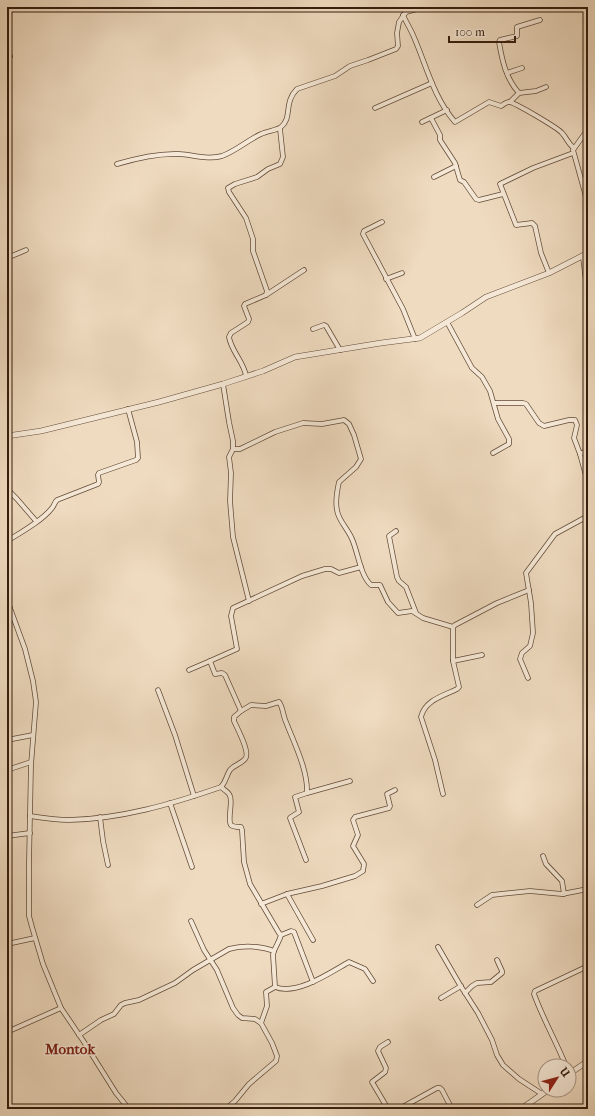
<svg xmlns="http://www.w3.org/2000/svg" width="595" height="1116" viewBox="0 0 595 1116" font-family="'IM FELL French Canon',serif">
  <style>
    .lines { fill: none; stroke-linecap: round; stroke-linejoin: round }
    .minor-casing { stroke: #634c39; stroke-width: 5.5 }
    .tertiary-casing { stroke: #634c39; stroke-width: 6 }
    .minor { stroke: #f5e8d6; stroke-width: 4 }
    .tertiary { stroke: #f5e8d6; stroke-width: 5 }
    .labels { text-anchor: middle; dominant-baseline: central; stroke-width: 3; stroke-linejoin: round; paint-order: stroke }
    .quarter-label { font-size: 15px; font-weight: bold; fill: #7a1f14; stroke: #f5e8d6 }
  </style>
  <rect width="100%" height="100%" fill="#efdbc0"/>
  <filter id="stains"><feTurbulence type="fractalNoise" baseFrequency=".005" numOctaves="4"/><feColorMatrix values="0 0 0 0 .2 0 0 0 0 .09 0 0 0 0 .02 0 0 0 .5 -.17"/></filter>
  <radialGradient id="worn" r=".72"><stop offset=".6" stop-color="#630" stop-opacity="0"/><stop offset="1" stop-color="#630" stop-opacity=".3"/></radialGradient>
  <g class="lines">
    <g class="minor-casing">
      <g id="minor">
        <path d="M403 15C406 22 410 28 413 35 426 64 433 97 455 122L489 102 501 106C503 105 506 102 509 102 514 102 558 128 562 133 567 138 568 144 574 148"/>
        <path d="M7 49 10 56"/>
        <path d="M507 73 522 68"/>
        <path d="M519 93C506 79 502 60 499 42L500 40 517 36V27L540 20"/>
        <path d="M510 102 519 93 536 91 546 87"/>
        <path d="M375 108 432 83"/>
        <path d="M431 118 440 135V140L455 163 460 180 464 182 476 199 479 200 503 194"/>
        <path d="M422 122 447 110"/>
        <path d="M588 129 573 150 588 204"/>
        <path d="M117 164C137 158 158 153 179 154 194 155 208 160 222 156 236 151 248 140 261 134 267 131 278 130 281 127 293 117 283 103 297 89L335 76 350 66 368 60 396 49 398 46 397 33 399 22 406 12 424 7"/>
        <path d="M434 177 456 166"/>
        <path d="M382 222 364 231 363 234 403 309 415 339"/>
        <path d="M583 257 588 298"/>
        <path d="M7 258 26 250"/>
        <path d="M549 273 541 253 535 226 532 223 516 225 500 184 533 168 573 153"/>
        <path d="M386 279 402 273"/>
        <path d="M266 295 304 270"/>
        <path d="M447 322 472 368 482 377 490 391 498 419 509 439V444L493 453"/>
        <path d="M313 329 324 325 326 326 340 350"/>
        <path d="M246 376C244 362 231 351 229 337L231 333 248 322 249 319 244 306 245 304 266 295 267 291 253 251V239L246 218 229 192 228 188 235 184 257 177 268 169 280 164 283 157 280 129"/>
        <path d="M223 384 229 422 233 441V449L229 457 231 473 230 501 233 537 249 601"/>
        <path d="M495 403H523L526 404 539 423 544 426 569 420H575L577 425 574 438 580 454"/>
        <path d="M233 449H240L275 432 303 423 322 424 344 420 349 424 354 435 361 459 356 467 339 482C337 491 335 501 337 510 338 520 348 529 352 539 358 552 360 575 371 585H380L388 602 398 613 412 611 423 618 453 627"/>
        <path d="M588 450 580 454 588 483"/>
        <path d="M7 489 17 499 36 521"/>
        <path d="M396 531 389 536 397 577 399 581 406 587 416 613"/>
        <path d="M7 541C20 533 42 521 52 508 54 506 54 503 57 500L98 484 99 482 98 475 99 473 136 460 138 458 137 442 128 409"/>
        <path d="M7 600 25 649 33 681 36 702 31 765 29 862V916L32 927 43 964 61 1008 84 1042 116 1093 129 1109"/>
        <path d="M453 661 482 655"/>
        <path d="M189 670 210 661"/>
        <path d="M528 678 520 659 522 653 530 646 533 633 531 603 526 573 555 534 588 516"/>
        <path d="M158 690 175 735 194 796"/>
        <path d="M241 711 225 675 222 673 215 674 210 661 237 649 231 616 233 608 302 576 325 569H331L339 573 361 567"/>
        <path d="M7 740 33 735"/>
        <path d="M7 770 31 762"/>
        <path d="M221 787C224 790 229 792 230 796 233 803 227 820 231 825 233 827 238 827 241 827L242 830 244 862 250 884 279 933 281 935 291 931 294 932 313 982"/>
        <path d="M307 793 350 781"/>
        <path d="M443 794 435 760 421 717C425 700 443 696 457 689L459 687 453 661V627L455 625 497 603 529 590"/>
        <path d="M170 803 192 867"/>
        <path d="M30 816C43 818 56 820 69 820 121 819 172 804 221 787 226 782 226 776 230 770 234 765 241 764 245 759 251 753 237 728 234 721V717L241 711 251 705 266 706 279 702C283 707 283 716 286 722 294 743 308 770 307 793L295 797 299 812 291 817 290 818 306 860"/>
        <path d="M100 817 103 841 108 865"/>
        <path d="M7 836 30 833"/>
        <path d="M543 856 546 864 562 881 564 894"/>
        <path d="M287 894 313 940"/>
        <path d="M261 904 287 894 322 886 355 876 363 871 364 864 353 846 358 835 353 820 355 817 389 808 390 806 387 794 395 790"/>
        <path d="M477 905 492 895 530 891 562 894 588 889"/>
        <path d="M191 921 204 950 217 970 233 1008 238 1015 242 1018 255 1019 261 1023 272 1043 277 1056 276 1061 249 1084 235 1101 226 1109"/>
        <path d="M7 944 35 938"/>
        <path d="M438 947 460 985 478 1013 492 1040 497 1055 503 1065 519 1079 542 1094"/>
        <path d="M275 987C297 996 331 972 349 962L365 969 373 981"/>
        <path d="M465 993 472 986 477 983 491 982 502 973V971L497 960"/>
        <path d="M441 998 461 986"/>
        <path d="M261 1023 267 1006 266 992 275 987 273 955C274 948 279 943 281 935"/>
        <path d="M7 1032 61 1008"/>
        <path d="M79 1035 101 1020 114 1014 121 1005 125 1003 139 1000 175 983 193 970 229 949C243 945 261 946 274 951"/>
        <path d="M566 1066C556 1041 543 1019 534 994L535 991 588 966"/>
        <path d="M388 1109 372 1082 385 1072 386 1068 378 1051 380 1047 388 1042"/>
        <path d="M399 1109 437 1088H440L442 1090 452 1109"/>
      </g>
    </g>
    <g class="tertiary-casing">
      <g id="tertiary">
        <path d="M7 436 41 431 159 402 223 384 263 371 295 357 381 343 420 338 462 313 486 297 549 273 588 253"/>
        <path d="M569 1074 588 1061"/>
        <path d="M521 1109 548 1090"/>
      </g>
    </g>
    <use href="#minor" class="minor"/>
    <use href="#tertiary" class="tertiary"/>
  </g>
  <g class="labels">
    <g class="quarter-label">
      <text x="70" y="1049">Montok</text>
    </g>
  </g>
  <rect width="595" height="1116" fill="none" stroke="#efdbc0" stroke-width="24"/>
  <rect x="8" y="8" width="579" height="1100" fill="none" stroke="#341c0c" stroke-width="2"/>
  <rect x="12" y="12" width="571" height="1092" fill="none" stroke="#341c0c"/>
  <g transform="translate(557 1078) rotate(54)"><circle r="19" fill="#f5e8d6" stroke="#a89685"/>
  <path d="M0-3L7 15L0 10L-7 15Z" fill="#8f2418"/>
  <text y="-6" font-size="11" font-weight="bold" text-anchor="middle" fill="#341c0c">U</text>
  </g>
  <path d="M449 36v6h66v-6" fill="none" stroke="#341c0c" stroke-width="2"/>
  <text x="455" y="36" font-size="12" fill="#341c0c" stroke="#f5e8d6" stroke-width="3" paint-order="stroke">100 m</text>
  <rect width="100%" height="100%" filter="url(#stains)"/>
  <rect width="100%" height="100%" fill="url(#worn)"/>
</svg>
